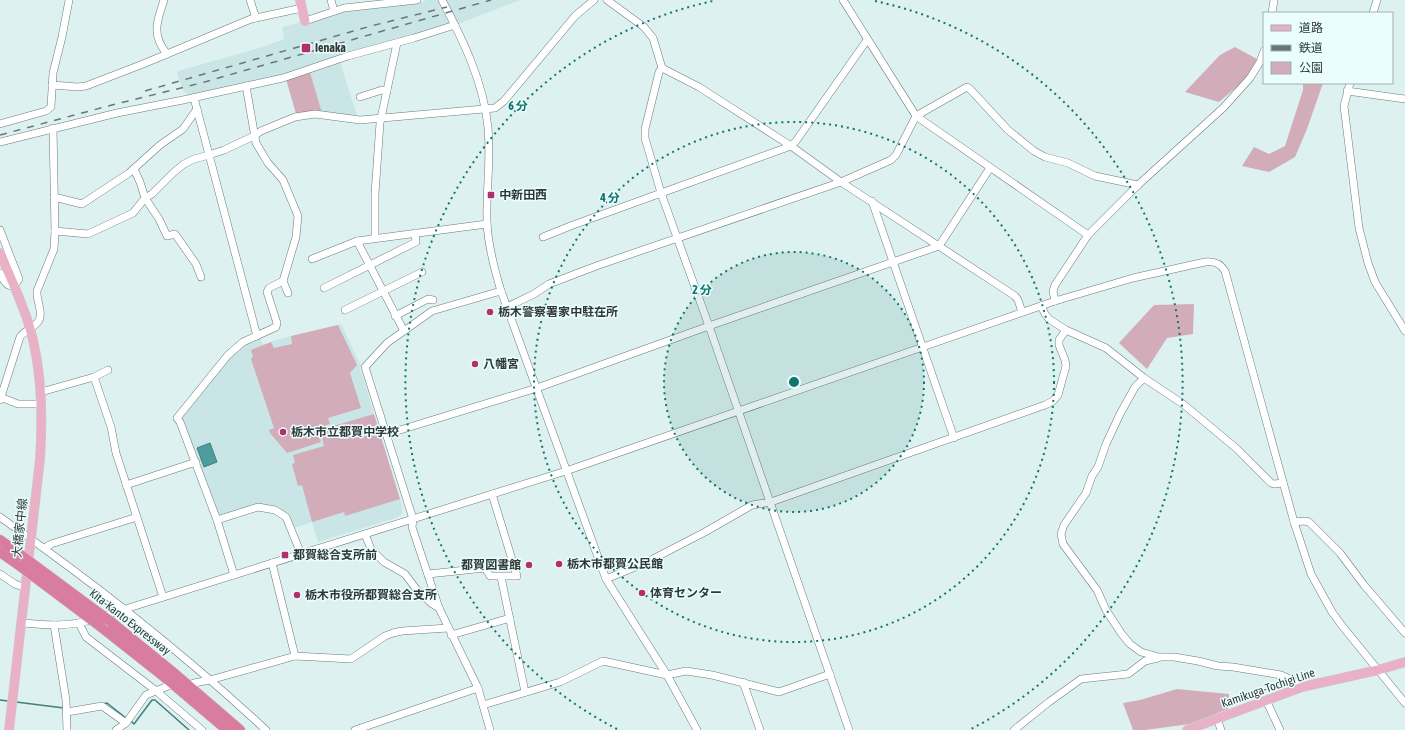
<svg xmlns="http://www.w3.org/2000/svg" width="1405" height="730" viewBox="0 0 1405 730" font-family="'Asap Condensed','Noto Sans JP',sans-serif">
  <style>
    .built { fill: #c9e5e5 }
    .green { fill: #d2adb9 }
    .water { fill: #4e9c9d; stroke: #457e7f }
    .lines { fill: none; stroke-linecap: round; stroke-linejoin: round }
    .stream { stroke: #457e7f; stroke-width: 1.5 }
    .minor-casing { stroke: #6a7b7b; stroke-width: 8 }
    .major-casing { stroke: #cecfcf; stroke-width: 10 }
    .highway-casing { stroke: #cecfcf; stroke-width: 11 }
    .minor { stroke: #fff; stroke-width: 7 }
    .major { stroke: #e8b1c5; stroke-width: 9 }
    .highway { stroke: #d97d9f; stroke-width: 10 }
    .rail { stroke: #6a7675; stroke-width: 1.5; stroke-dasharray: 7 7; stroke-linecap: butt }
    .highway-bridge-casing { stroke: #cecfcf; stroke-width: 11; stroke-linecap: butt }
    .highway-bridge { stroke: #d97d9f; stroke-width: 10 }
    .ring { fill: none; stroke: #0f766e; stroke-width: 2; stroke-dasharray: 2 4 }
    .poi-dot { fill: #b62d6d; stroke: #ebfefe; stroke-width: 1.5 }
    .labels { text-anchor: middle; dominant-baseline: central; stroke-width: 3; stroke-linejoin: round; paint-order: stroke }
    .poi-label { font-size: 12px; font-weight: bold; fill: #313838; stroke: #ebfefe; text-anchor: start }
    .street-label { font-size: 12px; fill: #313838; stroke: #ebfefe }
    .centre { fill: #0f766e; stroke: #ebfefe; stroke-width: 2 }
    .ring-label { font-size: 12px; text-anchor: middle; font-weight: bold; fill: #0f766e; stroke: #ebfefe; stroke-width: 3; stroke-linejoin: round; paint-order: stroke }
  </style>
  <rect width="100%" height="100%" fill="#ddf1f0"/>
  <g class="built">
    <path d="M427 0H439L450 22 449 25 288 73 189 96 183 90 177 73 178 71 263 47 284 39 282 27 342 12 419 3Z"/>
    <path d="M445 0H520L458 24Z"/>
    <path d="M340 61 357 116 322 113 310 72Z"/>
    <path d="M341 324 361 366 360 369 367 389 368 394 402 506V513L401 515 396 518 318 542 312 522 294 528 290 520 262 505 219 517 181 416 236 350 260 338 263 345 276 340Z"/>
  </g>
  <g class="green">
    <path d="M1235 47 1257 59 1248 77 1219 102 1185 92 1220 55Z"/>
    <path d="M310 72 322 113 296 114 286 79Z"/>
    <path d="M1303 83H1323L1307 129 1295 157 1269 172 1242 166 1254 147 1269 154 1285 146 1303 90Z"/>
    <path d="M1194 304 1193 334 1167 338 1147 369 1119 343 1154 305Z"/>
    <path d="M338 325 357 365 350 373 361 408 328 418 330 424 317 428 321 442 287 453 270 433 269 430 274 428 251 359 253 357 251 350 271 342 274 348 292 344 291 336Z"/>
    <path d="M374 414 400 499 345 516 344 512 312 522 302 485 298 486 292 464 295 463 293 455 324 446 320 430Z"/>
    <path d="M1177 689 1229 694 1228 709 1190 724 1145 730H1133L1123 703 1140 700Z"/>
  </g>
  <path class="water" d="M210 443 217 462 204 467 197 448Z"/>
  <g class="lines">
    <g class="stream">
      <path d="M0 700 8 701"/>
      <path d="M16 702 64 708"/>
      <path d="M103 704 107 703 126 718"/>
      <path d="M131 721 134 724 152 700H155L189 730"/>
    </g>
    <g class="minor-casing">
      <g id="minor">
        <path d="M164 0C157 21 151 35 167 54"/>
        <path d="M250 0 256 18"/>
        <path d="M331 0 334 11"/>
        <path d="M442 0C463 40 484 83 488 128 491 160 486 191 487 222 488 246 494 268 501 291L606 579 667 675 697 730"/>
        <path d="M607 0 644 27 653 38 662 68 699 87 791 146 841 182 1015 296 1018 300 1022 312"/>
        <path d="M843 0 916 116 1088 235"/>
        <path d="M1272 13 1274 0"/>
        <path d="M1373 13 1377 0"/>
        <path d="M305 21 344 8 417 0"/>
        <path d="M662 68 659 72 645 129V138L661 193 709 326 849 730"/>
        <path d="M1350 83 1344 106 1359 228 1368 263 1375 282 1405 331"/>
        <path d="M52 85 78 87 86 86 143 64 251 19 302 8"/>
        <path d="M246 86 256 143 268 163 283 180 298 216 296 237 283 281 288 293"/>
        <path d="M1347 91 1405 99"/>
        <path d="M360 97 382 90 387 91"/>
        <path d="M194 98 257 336"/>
        <path d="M0 124 46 111 51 107 53 73 62 37 69 0"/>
        <path d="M0 142 117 113 183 100 283 78 348 56 414 38 455 25"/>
        <path d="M134 169 140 182 145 198 159 219 167 236 175 234 196 264 201 277"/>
        <path d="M54 197 82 204 129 173 160 145 183 129 197 109"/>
        <path d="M872 201 954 438"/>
        <path d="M0 230 19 279C10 293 4 282 0 273"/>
        <path d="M55 231 88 234 133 213 145 198 152 194 173 173 184 164 194 159 209 155 224 150 254 136 261 131 295 117 315 114 360 120 495 108 504 101 575 16 594 0"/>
        <path d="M543 237 573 225 791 146 796 141 867 40"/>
        <path d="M375 238V194L380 123 397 43"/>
        <path d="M357 241 404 331"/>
        <path d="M312 259 357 241 487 224"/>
        <path d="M324 288 416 242 415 233"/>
        <path d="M1055 301 1053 291 1055 285 1088 235 1138 185 1223 108 1250 78 1260 62 1264 51"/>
        <path d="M1041 306 1045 314 1049 319 1066 330 1106 348 1144 378 1183 404 1236 448 1271 483 1274 484 1283 483"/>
        <path d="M507 307 534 294 549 284 599 265 841 182 891 160 896 155 916 116 967 87 970 89 1008 130 1034 151 1045 157 1068 163 1095 176 1138 185"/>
        <path d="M345 310 422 272"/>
        <path d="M395 316 428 299 433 300"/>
        <path d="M94 377 111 427 116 453 163 597"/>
        <path d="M1144 378 1135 387 1120 414 1106 444 1098 467 1092 476 1086 493 1064 525 1061 534 1063 544 1097 590 1106 610 1121 633 1130 644 1141 652 1159 657H1174L1198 661 1218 666 1233 667 1281 675 1292 680 1302 687"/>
        <path d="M41 392 94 377 108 370"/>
        <path d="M0 397 18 404H41"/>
        <path d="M0 400 20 337C24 331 32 329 37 323 45 315 36 301 37 291L54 249 55 231 53 128"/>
        <path d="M387 434 537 388 709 326 939 246 990 168"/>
        <path d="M126 485 196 462"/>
        <path d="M0 517C93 582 183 653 266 730"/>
        <path d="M217 520 258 507 275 510 286 517 301 554"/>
        <path d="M1294 522 1305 521 1309 522 1340 553 1364 585 1405 633"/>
        <path d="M365 534 371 549 384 562 405 574 417 590 431 603 439 608"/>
        <path d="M45 548 51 544 137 517"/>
        <path d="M272 563 295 656"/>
        <path d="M0 574 15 584 25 588"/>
        <path d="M428 574 485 568 490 576H517L492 494"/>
        <path d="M234 575 217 520 180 422 177 418 228 355 243 342 276 327 277 323 267 292 269 288 283 281"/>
        <path d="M501 577 525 692"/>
        <path d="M606 579 647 562 705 532 752 505 771 502 1045 405 1053 401 1058 395 1066 366 1065 360 1059 345V340L1066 330"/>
        <path d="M22 623C44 625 65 627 87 621L566 471 1055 301 1133 278 1205 262C1214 261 1220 263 1225 271L1294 522 1311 574 1332 612 1343 627 1405 703"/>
        <path d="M79 623 86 637 155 690 202 730"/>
        <path d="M54 625 66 700 67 730"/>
        <path d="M451 635 510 618"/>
        <path d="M743 682 760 730"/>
        <path d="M194 683 210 680 295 656 351 659 385 636 393 633 402 631 448 628"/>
        <path d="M1266 700 1280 730"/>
        <path d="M483 705 560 682 603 661 667 675 686 671 712 675 779 692 830 674"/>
        <path d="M67 712 102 706 126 723 146 695 168 686"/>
        <path d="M1217 718 1221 730"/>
        <path d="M116 730 126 723"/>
        <path d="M355 730 478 688"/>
        <path d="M490 730 478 688 439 608 412 527 413 519 365 367 387 343 432 311 501 291"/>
        <path d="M1014 730 1049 702 1081 679 1128 674 1145 661 1158 658"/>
      </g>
    </g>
    <g class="major-casing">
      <g id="major">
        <path d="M300 0 305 21"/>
        <path d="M0 253C10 276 21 300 29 325 42 368 43 414 40 459L9 730"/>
        <path d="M1187 730 1302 687 1378 670 1405 662"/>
      </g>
    </g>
    <g class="highway-casing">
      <g id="highway">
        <path d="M0 540 22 556"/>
        <path d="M0 552 20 566"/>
        <path d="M111 622 175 674 240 730"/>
        <path d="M100 626 167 679 227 730"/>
      </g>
    </g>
    <use href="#minor" class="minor"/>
    <use href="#major" class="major"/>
    <use href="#highway" class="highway"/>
    <g class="rail">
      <path d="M145 91 371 26 447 7"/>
      <path d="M0 135 112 105 201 83 491 0"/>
    </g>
    <g class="highway-bridge-casing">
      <g id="highway-bridge">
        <path d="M22 556 111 622"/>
        <path d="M20 566 100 626"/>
      </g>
    </g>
    <use href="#highway-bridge" class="highway-bridge"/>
  </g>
  <circle cx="794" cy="382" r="130" fill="#0f766e" fill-opacity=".12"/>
  <g class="ring">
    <circle cx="794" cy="382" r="130"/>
    <circle cx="794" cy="382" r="260"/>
    <path d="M617 729A390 390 0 0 1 713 1M875 1A390 390 0 0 1 971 729"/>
  </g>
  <g class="poi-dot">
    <rect x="301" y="43" width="10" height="10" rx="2"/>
    <rect x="487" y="191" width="8" height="8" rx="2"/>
    <circle cx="490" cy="312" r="4"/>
    <circle cx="475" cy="364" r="4"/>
    <circle cx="283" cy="432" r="4"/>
    <rect x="281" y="551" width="8" height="8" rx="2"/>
    <circle cx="559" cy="564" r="4"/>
    <circle cx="529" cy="565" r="4"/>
    <circle cx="642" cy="593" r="4"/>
    <circle cx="297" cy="595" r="4"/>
  </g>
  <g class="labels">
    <g class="poi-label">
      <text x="315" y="48">Ienaka</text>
      <text x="499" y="195">中新田西</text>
      <text x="498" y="312">栃木警察署家中駐在所</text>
      <text x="483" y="364">八幡宮</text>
      <text x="291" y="432">栃木市立都賀中学校</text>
      <text x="293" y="555">都賀総合支所前</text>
      <text x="567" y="564">栃木市都賀公民館</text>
      <text x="521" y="565" text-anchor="end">都賀図書館</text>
      <text x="650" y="593">体育センター</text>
      <text x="305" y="595">栃木市役所都賀総合支所</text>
    </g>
    <g class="street-label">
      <text transform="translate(20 528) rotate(-84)">大橋家中線</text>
      <text transform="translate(130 622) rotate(38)">Kita-Kanto Expressway</text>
      <text transform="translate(1268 688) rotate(-19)">Kamikuga-Tochigi Line</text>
    </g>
  </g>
  <circle cx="794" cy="382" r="6" class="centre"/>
  <g class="ring-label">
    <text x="518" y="110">6 分</text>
    <text x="610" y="202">4 分</text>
    <text x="702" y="294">2 分</text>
  </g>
  <rect x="1263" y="12" width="130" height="72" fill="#ebfefe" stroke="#a1afaf"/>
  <rect x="1271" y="25" width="20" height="6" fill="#e8b1c5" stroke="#a1afaf"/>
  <text x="1299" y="32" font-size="12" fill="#313838">道路</text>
  <rect x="1271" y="45" width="20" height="6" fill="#6a7675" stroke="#a1afaf"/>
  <text x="1299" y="52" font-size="12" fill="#313838">鉄道</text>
  <rect x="1271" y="62" width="20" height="12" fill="#d2adb9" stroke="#a1afaf"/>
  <text x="1299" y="72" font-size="12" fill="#313838">公園</text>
</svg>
